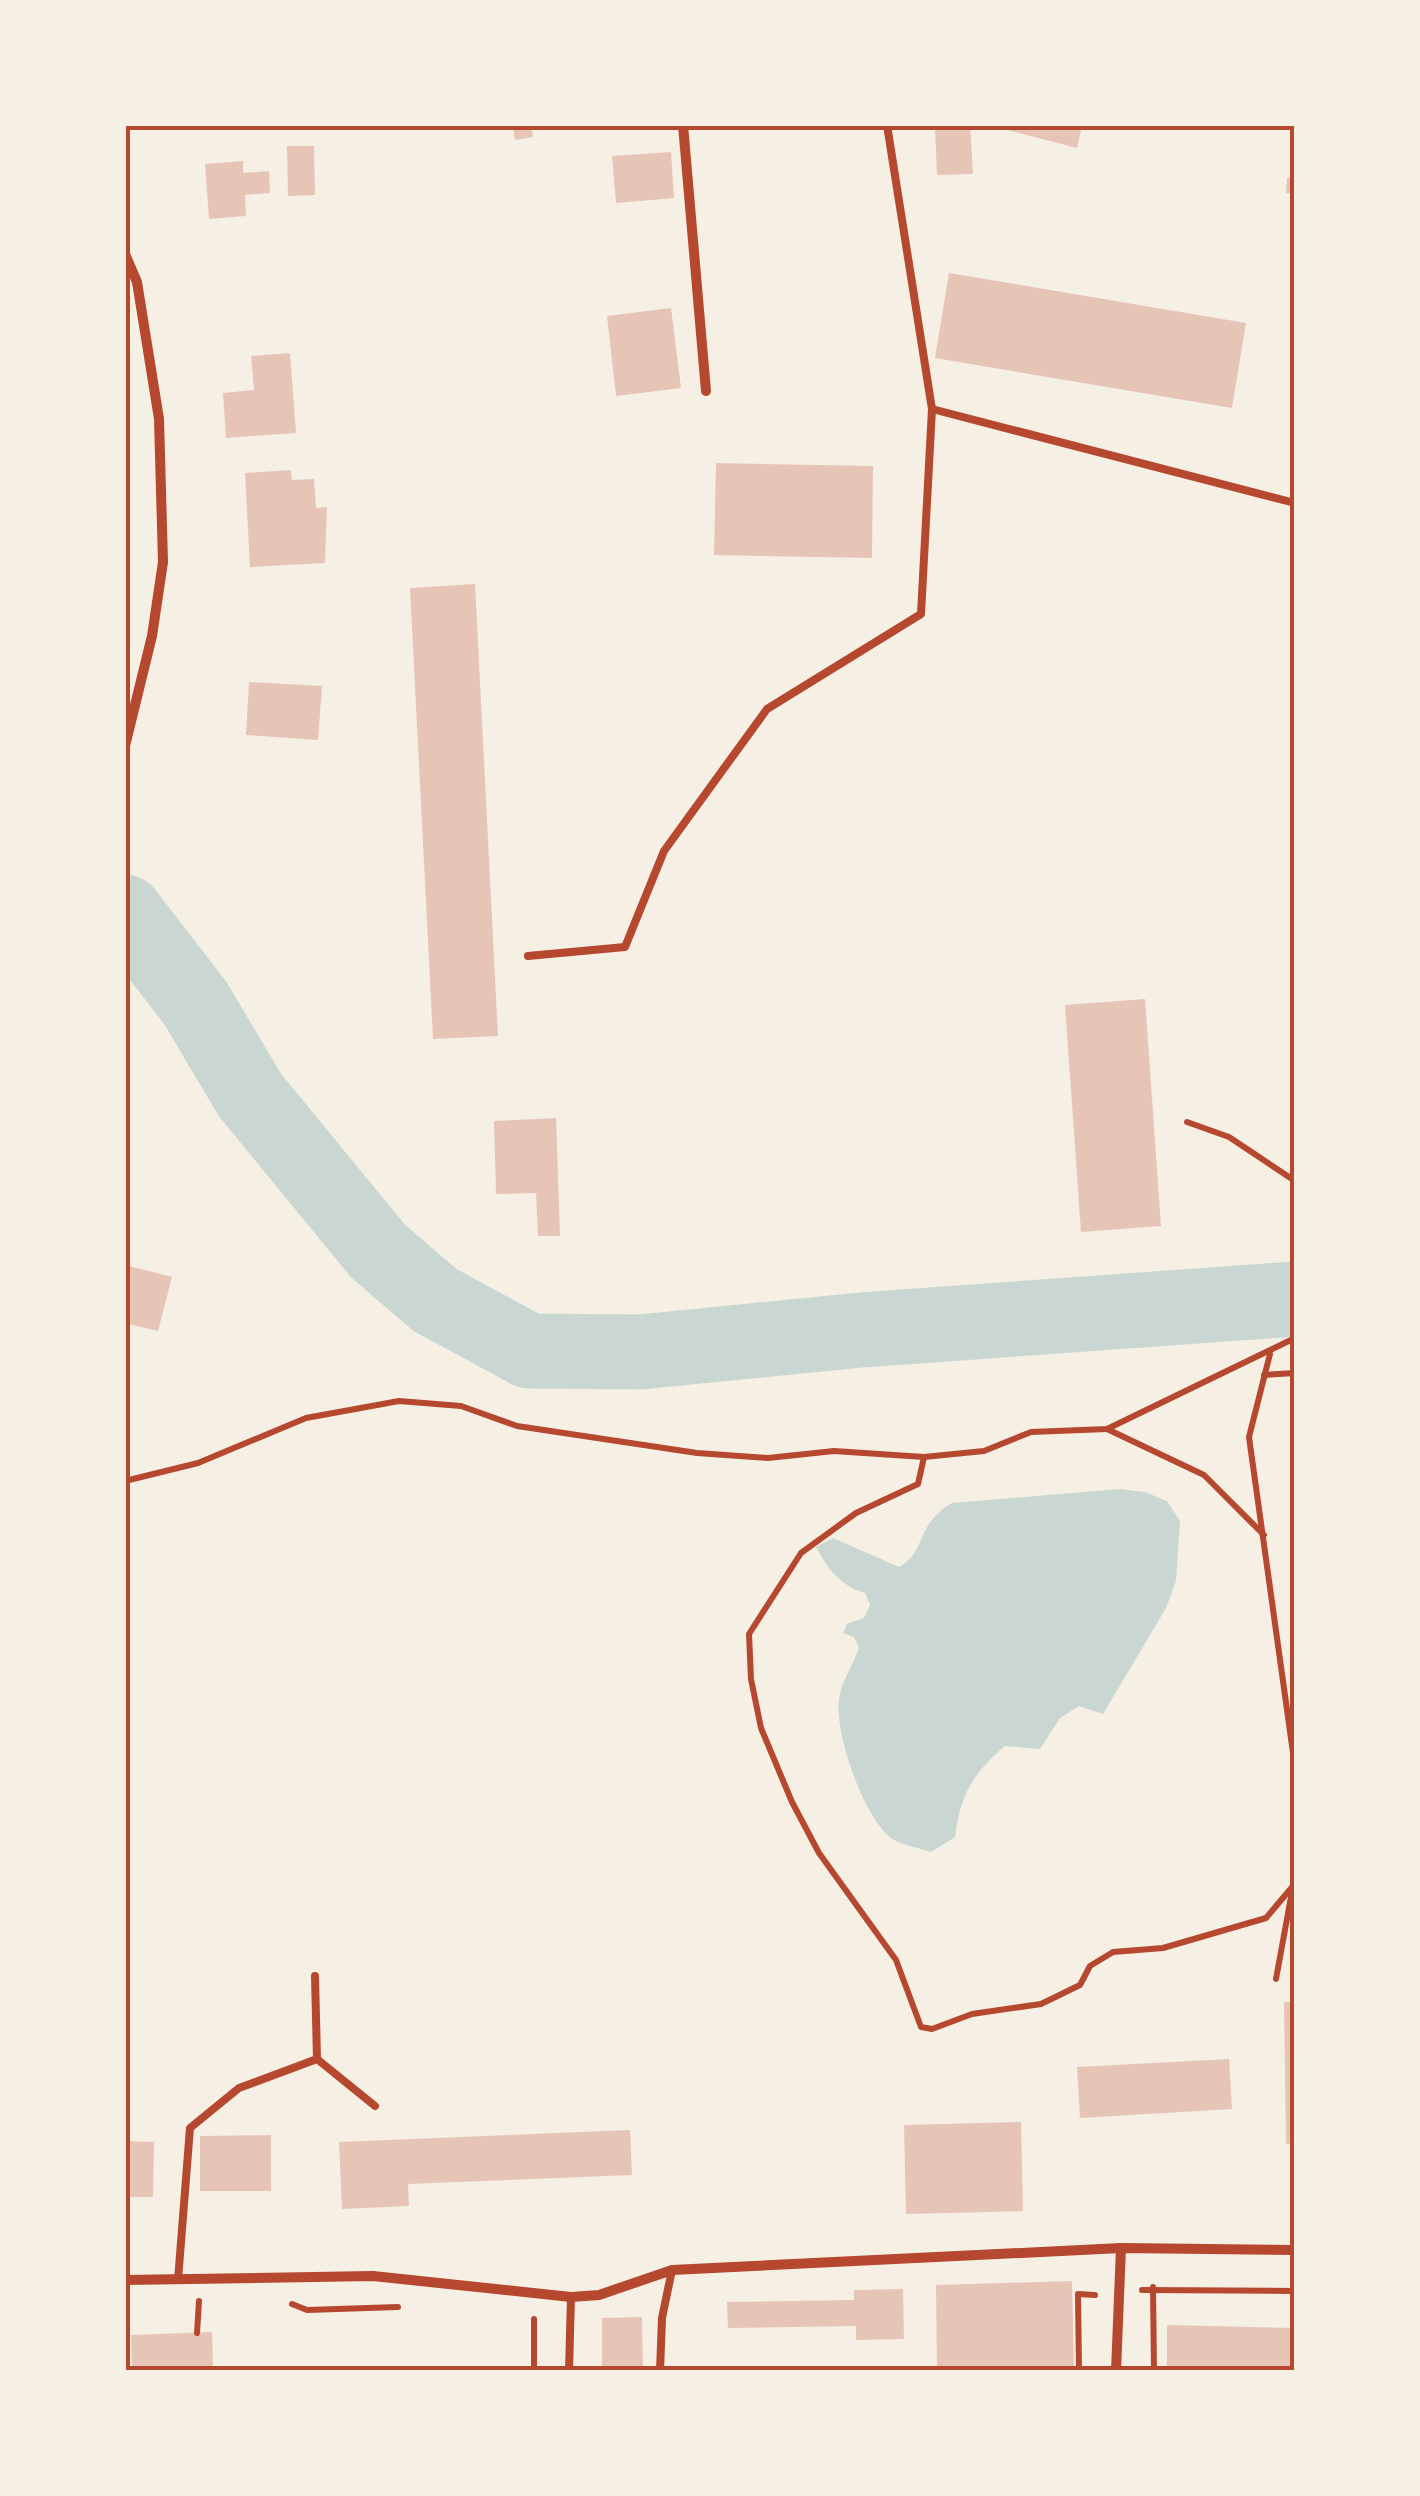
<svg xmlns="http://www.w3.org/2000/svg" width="1420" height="2496" viewBox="0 0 1420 2496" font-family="Roboto,sans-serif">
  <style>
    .water { fill: #c9d6d2 }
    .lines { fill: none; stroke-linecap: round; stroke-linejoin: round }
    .river { stroke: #c9d6d2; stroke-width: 75 }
    .building { fill: #e6c5b7 }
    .path { stroke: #b5482f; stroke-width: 6 }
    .service { stroke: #b5482f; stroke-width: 8 }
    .minor { stroke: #b5482f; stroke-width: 10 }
    .neatline { fill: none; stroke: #b5482f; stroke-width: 4 }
  </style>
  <rect width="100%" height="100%" fill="#f6efe4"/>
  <path class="water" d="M1119 1489 1145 1492 1167 1501 1180 1521 1176 1581 1166 1608 1103 1714 1079 1706 1060 1718 1040 1749 1005 1746C973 1773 960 1795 955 1837L931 1852C920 1848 905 1846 894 1840 865 1823 834 1732 839 1699 842 1679 853 1666 859 1648L854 1637 843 1633 847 1624 864 1618 870 1605 865 1593C841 1586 827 1568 816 1547L833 1538 899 1567C927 1552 915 1524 952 1503Z"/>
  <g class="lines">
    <path class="river" d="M125 912 196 1004 250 1095 378 1251 435 1300 529 1351 640 1352 861 1330 1295 1299"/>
  </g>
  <g class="building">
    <path d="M513 125H531L533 137 515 140Z"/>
    <path d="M970 125 973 174 937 175 935 126Z"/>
    <path d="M988 125H1082L1077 148Z"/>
    <path d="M287 146H314L315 195 288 196Z"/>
    <path d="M671 152 674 198 616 203 612 156Z"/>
    <path d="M243 161V173L269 171 270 193 245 195 246 216 209 219 205 164Z"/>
    <path d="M1287 178H1295V193H1286Z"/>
    <path d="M949 273 1246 323 1232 408 935 358Z"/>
    <path d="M671 308 681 388 616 396 607 316Z"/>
    <path d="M290 353 296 433 226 438 223 393 254 390 251 356Z"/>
    <path d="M716 463 873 466 872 558 714 555Z"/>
    <path d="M291 470 292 480 314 479 316 508 327 507 325 563 250 567 245 473Z"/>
    <path d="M475 584 498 1036 433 1039 410 588Z"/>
    <path d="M249 682 322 686 318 740 246 735Z"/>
    <path d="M1145 999 1161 1226 1081 1232 1065 1005Z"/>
    <path d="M556 1118 560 1236H538L536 1193 496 1194 494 1121Z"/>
    <path d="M125 1265 172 1277 158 1331 125 1323Z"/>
    <path d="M1284 2002H1295V2143L1286 2144Z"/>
    <path d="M1229 2059 1232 2109 1080 2118 1077 2067Z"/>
    <path d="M1021 2122 1023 2211 906 2214 904 2125Z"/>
    <path d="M630 2130 632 2175 408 2184 409 2206 342 2209 339 2142Z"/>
    <path d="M271 2135V2191H200V2136Z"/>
    <path d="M125 2141 154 2142 153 2197H125Z"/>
    <path d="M1072 2281 1074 2371H937L936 2285Z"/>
    <path d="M903 2289 904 2339 856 2340V2326L728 2328 727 2302 854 2300V2290Z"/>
    <path d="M642 2317 643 2371H602V2318Z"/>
    <path d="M1167 2325 1295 2328V2371H1167Z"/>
    <path d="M212 2332 213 2371H132L131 2335Z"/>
  </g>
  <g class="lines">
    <g class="path">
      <path d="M1187 1122 1229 1137 1295 1181"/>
      <path d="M1270 1354 1249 1437 1294 1760 1293 1886 1276 1979"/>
      <path d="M1264 1375 1295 1373"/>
      <path d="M1107 1429 1204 1475 1264 1535"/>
      <path d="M924 1457 918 1484 856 1513 801 1553 749 1634 751 1679 761 1728 792 1802 819 1853 896 1960 921 2027 932 2029 972 2014 1041 2004 1080 1985 1090 1966 1113 1952 1163 1948 1266 1918 1293 1886"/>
      <path d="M125 1481 198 1463 306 1418 399 1401 461 1406 517 1426 697 1453 768 1458 834 1451 924 1457 984 1451 1031 1432 1107 1429 1295 1338"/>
      <path d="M1153 2287 1154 2371"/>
      <path d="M1142 2290 1295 2291"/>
      <path d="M292 2304 307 2310 398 2307"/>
      <path d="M197 2333 199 2301"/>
      <path d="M534 2371V2319"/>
      <path d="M1079 2371 1078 2294 1095 2295"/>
    </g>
    <g class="service">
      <path d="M887 125 932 409 1295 503"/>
      <path d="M528 956 625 947 664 851 767 709 921 614 932 409"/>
      <path d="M315 1976 317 2059"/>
      <path d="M178 2280 190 2128 239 2088 317 2059 375 2106"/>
      <path d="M569 2371 571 2297"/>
      <path d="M660 2371 662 2318 672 2270"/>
    </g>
    <g class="minor">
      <path d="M683 125 706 391"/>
      <path d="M125 254 137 282 159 419 163 562 152 636 125 746"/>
      <path d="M125 2280 373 2276 571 2297 599 2295 672 2270 1121 2248 1295 2250"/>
      <path d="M1116 2371 1121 2248"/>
    </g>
  </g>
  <rect width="1420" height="2496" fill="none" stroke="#f6efe4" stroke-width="255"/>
  <rect x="128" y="128" width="1164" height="2240" class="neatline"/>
</svg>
